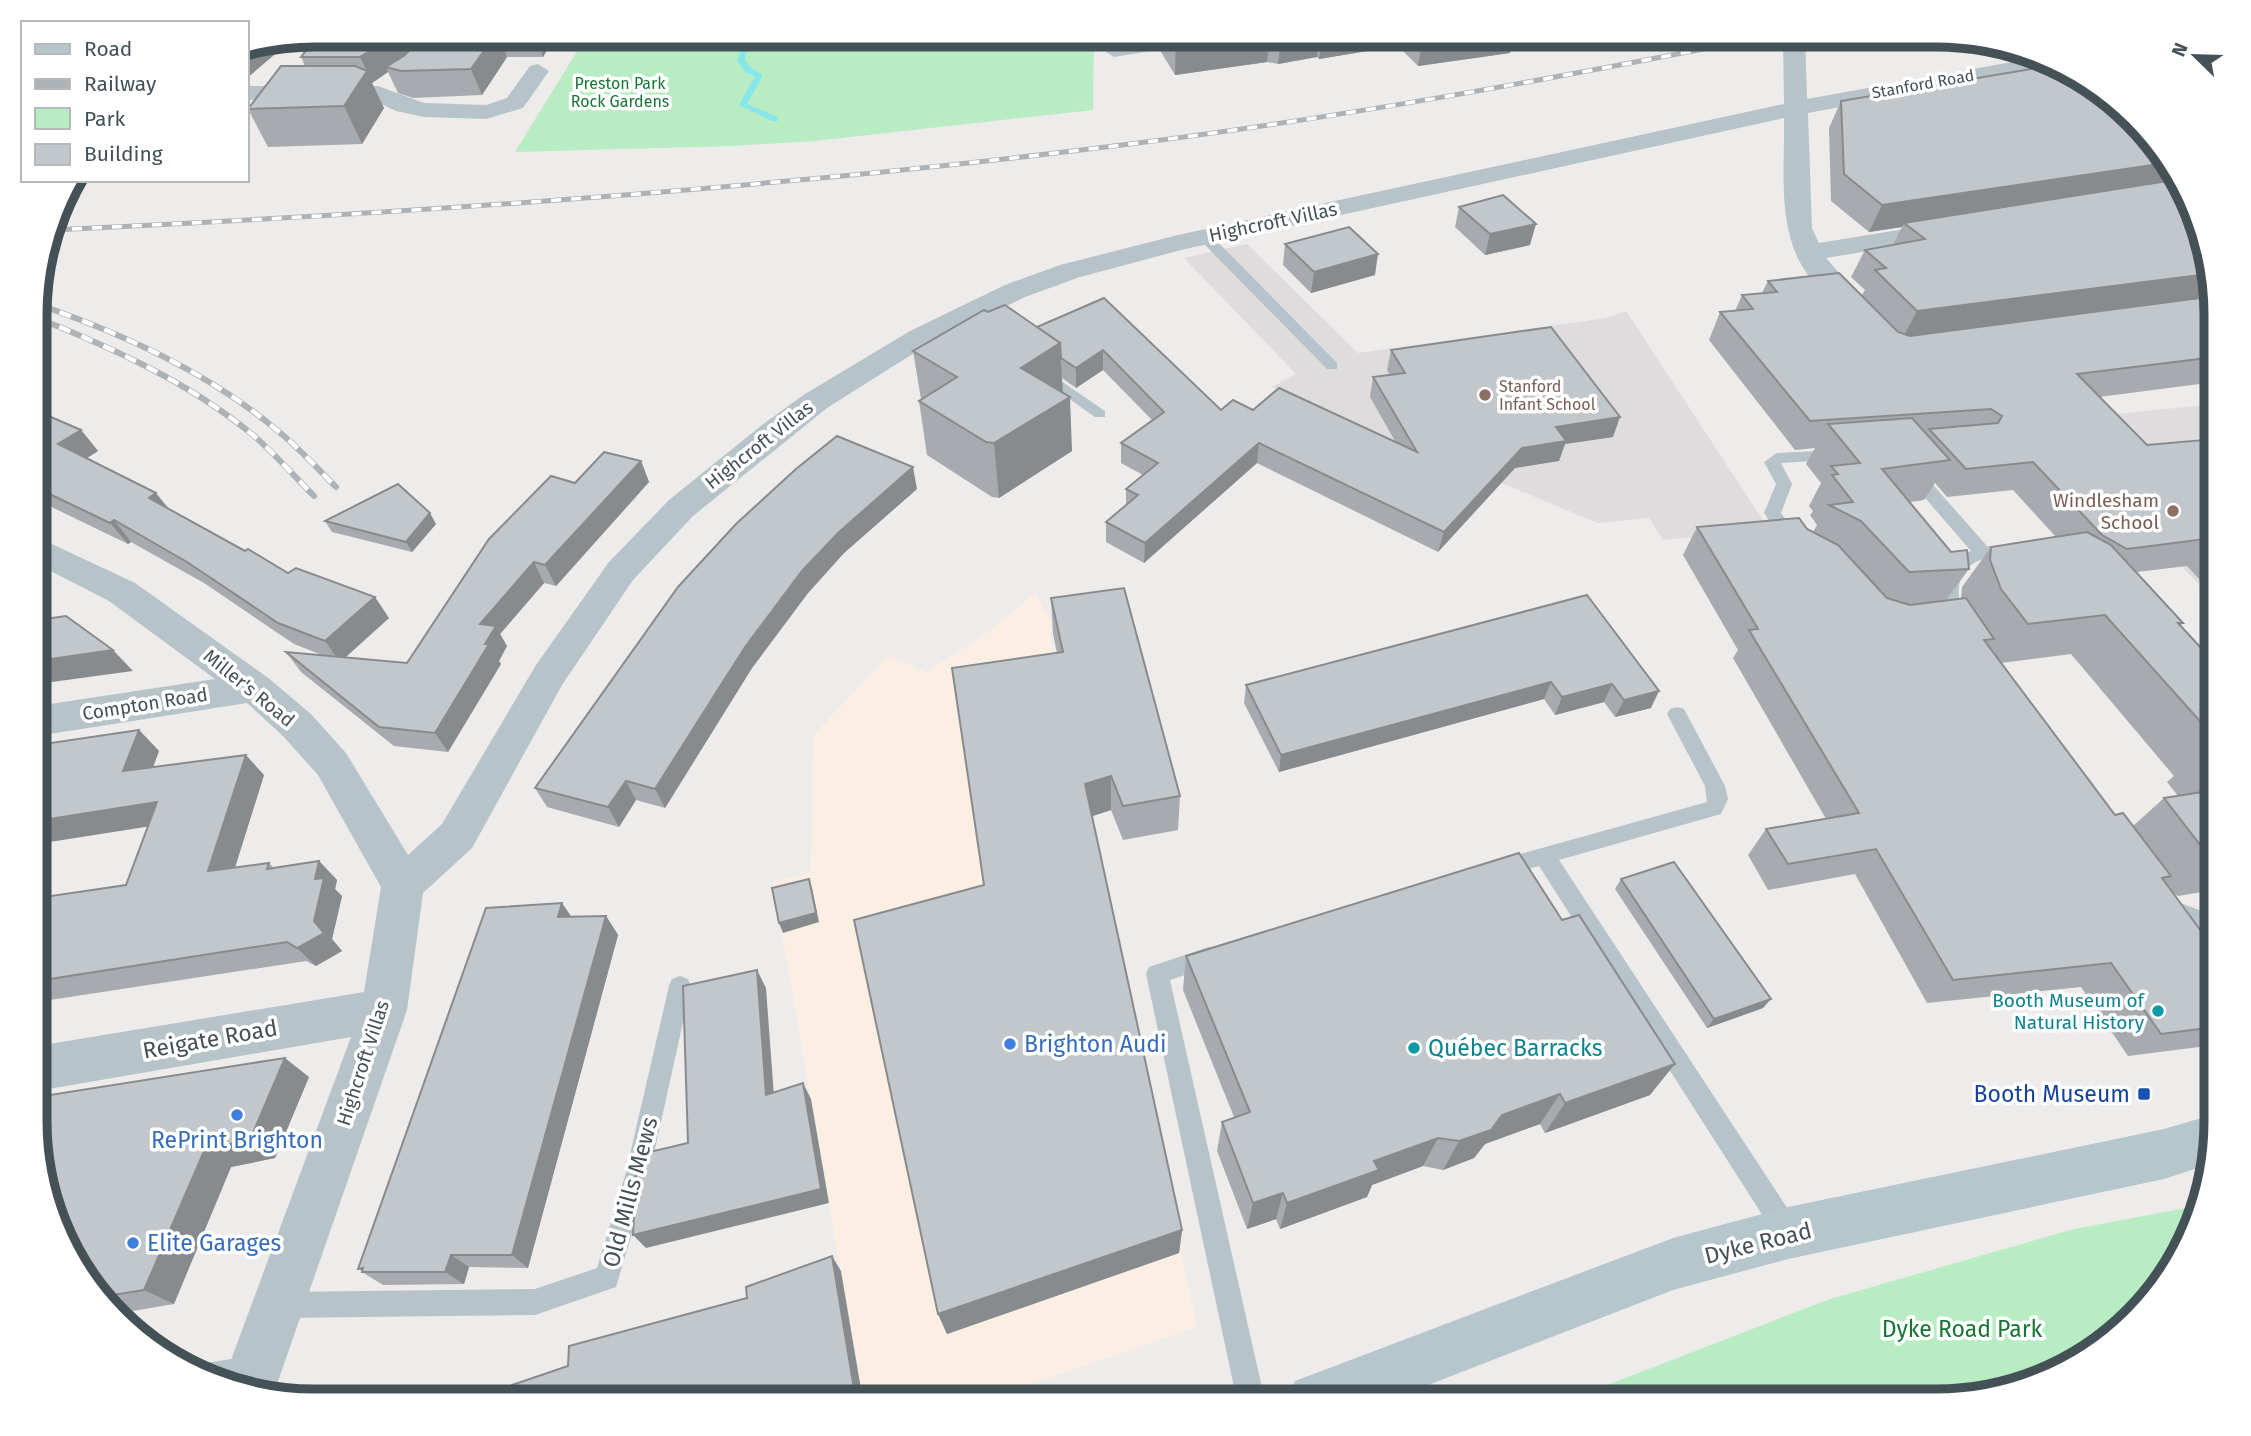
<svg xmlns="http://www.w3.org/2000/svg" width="2251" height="1436" viewBox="0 0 2251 1436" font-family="'Fira Sans',sans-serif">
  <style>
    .commercial { fill: #faefe2 }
    .education { fill: #dfdcdd }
    .green { fill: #b8ecc3 }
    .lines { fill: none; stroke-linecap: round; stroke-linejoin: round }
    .stream { fill: #86e6e9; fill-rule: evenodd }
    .lane { fill: #b6c3c8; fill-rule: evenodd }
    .street { fill: #b6c3c8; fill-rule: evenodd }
    .secondary { fill: #b6c6cd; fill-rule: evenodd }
    .rail-far1-casing { stroke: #adb2b6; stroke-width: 5 }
    .rail-casing { stroke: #adb2b6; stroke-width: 6 }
    .rail-far1 { stroke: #fff; stroke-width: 3.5; stroke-dasharray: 10; stroke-linecap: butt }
    .rail { stroke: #fff; stroke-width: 4.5; stroke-dasharray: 12; stroke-linecap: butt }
    .wall { fill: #a7abaf; fill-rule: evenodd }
    .shaded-wall { fill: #888b8e }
    .building { fill: #c2c7cb; stroke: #888b8e; stroke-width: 2 }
    .education-dot { fill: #8d6e63; stroke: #fff; stroke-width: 2.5 }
    .culture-dot { fill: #0f9aa8; stroke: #fff; stroke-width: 2.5 }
    .shop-dot { fill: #3f7fe0; stroke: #fff; stroke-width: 2.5 }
    .transit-dot { fill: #1a4fb4; stroke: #fff; stroke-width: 2.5 }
    .labels { text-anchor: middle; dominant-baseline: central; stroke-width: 7; stroke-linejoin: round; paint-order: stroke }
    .far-park-label { font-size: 16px; fill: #187635; stroke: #fff }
    .far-street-label { font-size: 16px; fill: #445258; stroke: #fff }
    .far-education-label { font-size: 16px; fill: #785e54; stroke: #fff; text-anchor: start }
    .street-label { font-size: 19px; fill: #445258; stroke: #fff }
    .education-label { font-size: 19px; fill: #785e54; stroke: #fff; text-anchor: end }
    .culture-label { font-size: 19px; fill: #0d838f; stroke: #fff; text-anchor: end }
    .near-street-label { font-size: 23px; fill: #445258; stroke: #fff }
    .near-shop-label { font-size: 23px; fill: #366cbe; stroke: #fff; text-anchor: start }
    .near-culture-label { font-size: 23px; fill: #0d838f; stroke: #fff; text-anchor: start }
    .near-transit-label { font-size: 23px; fill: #164399; stroke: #fff; text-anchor: end }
    .near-park-label { font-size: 23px; fill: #187635; stroke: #fff }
    .rim { fill: none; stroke: #445258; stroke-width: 9 }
  </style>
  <rect width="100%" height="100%" fill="#eeebeb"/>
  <path class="commercial" d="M1035 593 1052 624 1050 636 1059 685 1197 1327 983 1401H863L773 882 811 871 813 736 888 655 927 672 988 632Z"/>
  <g class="education">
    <path d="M1247 244 1358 353 1607 318 1626 311 1770 531 1663 540 1649 518 1598 523 1443 459 1434 470 1272 387 1296 374 1184 258Z"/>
    <path d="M2215 404V602L2047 421Z"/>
  </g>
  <g class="green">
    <path d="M587 35H1094L1093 110 814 141 731 146 515 152Z"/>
    <path d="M2202 1205 2168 1277 2075 1364 1953 1400 1566 1401 1830 1299 2074 1229Z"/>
  </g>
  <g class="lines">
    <path class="stream" d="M754 39 757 41 746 53 745 60 752 69 763 75 747 104 778 117V121H772L739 105 755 76 746 73 737 60 741 51Z"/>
    <g class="lane">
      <path d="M1200 234H1210L1337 363V369H1327L1200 240Z"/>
      <path d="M1042 368 1105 411V417H1095L1037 376 1035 373Z"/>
      <path d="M1836 450 1842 451V459L1781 463 1792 484 1781 513 1800 540 1791 546 1785 544 1764 513 1776 484 1764 462 1777 453Z"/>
      <path d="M1913 468 1919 469 1987 546 2014 545 2023 551C2016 560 2007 556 1998 557 1954 559 1953 592 1966 625L1957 632C1948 629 1947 623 1944 615 1934 588 1945 562 1971 551L1907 477V469Z"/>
      <path d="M1677 707 1684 709 1725 786 1728 799 1721 814 1559 860 1797 1223 1801 1232 1797 1241 1788 1245 1779 1241 1539 866 1499 877 1492 874 1488 868 1492 862 1707 802 1705 786 1667 714 1670 709Z"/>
      <path d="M2170 899 2215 916V935L2162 915 2159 908 2162 901Z"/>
      <path d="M1209 947 1217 950 1220 957 1217 964 1170 980 1265 1401H1237L1146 974 1149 967Z"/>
      <path d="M680 976 688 979 691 986 649 1176 616 1287 535 1315 280 1318 271 1314 267 1305 271 1296 280 1292 535 1289 597 1268 625 1176 669 986 672 979Z"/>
      <path d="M250 1356 260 1360 264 1370 260 1380C231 1391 220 1384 195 1371L206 1363Z"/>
    </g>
    <g class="street">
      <path d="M1169 35H1223L1212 41 1114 57 1103 50 1114 43Z"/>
      <path d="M1569 35H1594L1598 40 1587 47 1579 45Z"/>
      <path d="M1783 35H1805L1807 99 2040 57 2058 66 1808 113 1812 228 1819 243 1948 222 1957 224 1961 230 1957 236 1948 238 1826 258 1869 307 1873 313 1869 319 1859 322 1849 319C1834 302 1813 285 1802 266 1777 223 1785 167 1784 118L1181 250 1080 277 1025 297 930 343 827 408 693 516 633 580 562 685 472 848 423 893 407 1010 275 1390 273 1394 222 1384 351 1037 37 1091V1046L364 992 381 887 318 775 283 736 247 703 37 736V706L215 679 109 601 37 564V537L135 583 267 677 311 714 346 753 408 855 442 824 536 665 609 562 669 500 762 425 805 394 910 331 1005 285 1060 265 1178 235 1784 104Z"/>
      <path d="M538 64 549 71 523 108 486 119 424 117 396 111 373 100H247V86H378L424 103 486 105 507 98 530 66Z"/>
    </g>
    <path class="secondary" d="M2215 1114V1138L2210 1164 2164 1179 1788 1259 1673 1290 1387 1401H1287L1295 1381 1673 1238 1788 1207 2164 1129Z"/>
    <g class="rail-far1-casing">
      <path id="rail-far1" d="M52 230C412 213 772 189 1130 144 1347 117 1561 77 1775 35"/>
    </g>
    <g class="rail-casing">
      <g id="rail">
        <path d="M37 304C123 334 208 372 278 431 299 448 317 468 336 487"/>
        <path d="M37 318C113 348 190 383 253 435 275 454 294 476 314 496"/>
      </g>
    </g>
    <use href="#rail-far1" class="rail-far1"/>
    <use href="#rail" class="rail"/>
  </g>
  <g class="wall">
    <path d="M318 35H556L543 57H507L482 95 413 98 398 93 388 72 372 83 384 108 362 144 268 147 248 109 305 66 301 57Z"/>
    <path d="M1161 35H1514L1510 53 1418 66 1398 46 1319 59 1317 57 1278 64 1267 62 1175 75 1161 52Z"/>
    <path d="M1841 101 2215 298V382L2099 397 2147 445 2215 439V596L2187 566 2137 572 2183 623 2180 626 2214 662 2210 666 2215 672V892L2214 890 2178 896 2172 892 2215 950V1045L2128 1056 2081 987 1927 1003 1855 874 1768 890 1748 855 1766 829 1826 819 1733 658 1738 650 1683 555 1697 527 1807 529 1813 532 1817 525 1810 515 1813 511 1809 506 1821 483 1806 464 1815 448 1795 450 1709 340 1720 312 1735 311 1742 295 1762 293 1768 281 1861 296 1865 290 1851 277 1865 250 1893 245 1902 227 1869 232 1831 201 1829 128ZM1935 483 1947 497 2013 490 2056 537 1991 547 1962 587 1961 598 1946 600 1969 569 1951 552 1910 502 1924 500ZM2071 654 2174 776 2167 782 2178 796 2164 798 2133 826 2115 815 2001 663Z"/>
    <path d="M1459 207 1530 245 1485 255 1455 227Z"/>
    <path d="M1285 244 1375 275 1311 293 1283 265Z"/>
    <path d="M1104 298 1221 410H1253L1395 441 1370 397 1373 377 1390 375 1387 370 1391 350 1613 437 1565 444 1559 461 1515 468 1438 552 1257 463 1144 563 1106 542V522L1126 506V489L1143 475 1121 463V443L1152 420 1103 370 1076 388 1062 378 1063 392 1072 451 999 498 992 497 927 455 919 401 921 399 913 351 988 312 1037 327Z"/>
    <path d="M37 411 81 430 98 451 87 458 168 509 245 551 288 573 389 618 346 657 407 663 575 483 641 461 649 482 556 586 544 583 500 634 507 646 499 661 501 664 448 752 394 746 301 672 286 652 322 655 294 644 204 583 131 542 128 544 37 500Z"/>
    <path d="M917 489 844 553 808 593 752 668 665 808 636 800 619 827 547 807 535 788Z"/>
    <path d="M325 521 436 524 412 552 332 532Z"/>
    <path d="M1587 595 1651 708 1615 717 1604 702 1555 715 1544 699 1279 772 1244 703 1246 685Z"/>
    <path d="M1051 598 1180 796 1178 830 1123 840 1111 810 1092 816 1182 1230 1179 1253 947 1334 938 1314 1057 653 1053 634Z"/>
    <path d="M139 730 159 751 153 767 264 775 235 867 269 863 274 868 319 861 337 880 335 889 342 896 332 939 342 951 316 966 306 961 37 1002V898L126 885 148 827Z"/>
    <path d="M1621 879 1763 1008 1707 1028 1615 889Z"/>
    <path d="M606 916 618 935 528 1268 469 1267 464 1284 383 1285 362 1272V1271L358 1269 571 917Z"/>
    <path d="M1186 956 1650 1095 1545 1133 1540 1124 1485 1144 1474 1158 1443 1170 1423 1166 1372 1185 1367 1197 1280 1229 1276 1219 1247 1229 1217 1151 1222 1122 1234 1117 1183 990Z"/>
    <path d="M309 1077 275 1158 231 1167 174 1304 121 1313 73 1261Z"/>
  </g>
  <g class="shaded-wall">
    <path d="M391 35H427L396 67H386L388 72 372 83 384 108 362 144 344 106 367 71 360 57Z"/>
    <path d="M495 35H499L507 57 482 95 471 69Z"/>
    <path d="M536 35H556L543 57Z"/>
    <path d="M1209 35H1270L1267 62 1175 75 1176 39Z"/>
    <path d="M1281 35H1320L1317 57 1278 64Z"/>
    <path d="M1322 35H1400L1398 46 1319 59Z"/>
    <path d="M1423 35H1514L1510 53 1418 66Z"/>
    <path d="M292 40 247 78V49Z"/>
    <path d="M2166 163 2179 176 2181 184 1904 223 1902 227 1869 232 1882 205Z"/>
    <path d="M1536 224 1530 245 1485 255 1490 234Z"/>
    <path d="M1378 254 1375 275 1311 293 1314 272Z"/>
    <path d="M2208 274 2215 297 1902 339 1917 311Z"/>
    <path d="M1060 343 1063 397 1021 368Z"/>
    <path d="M1103 350V370L1076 388V368Z"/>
    <path d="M1070 397 1072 451 999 498 994 443Z"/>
    <path d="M1620 417 1613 437 1565 444 1559 461 1515 468 1438 552 1444 532 1522 448 1556 427Z"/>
    <path d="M81 430 98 451 76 465 58 444Z"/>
    <path d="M1259 443 1257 463 1144 563 1145 543Z"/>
    <path d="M641 461 649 482 556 586 545 565Z"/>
    <path d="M913 467 917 489 844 553 808 593 752 668 665 808 655 789 745 647 802 571 839 532Z"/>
    <path d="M156 493 173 514 149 498Z"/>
    <path d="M430 513 436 524 412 552 406 542Z"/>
    <path d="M114 520 131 542 128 544 110 523Z"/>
    <path d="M534 562 544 583 500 634 507 646 499 661 501 664 448 752 435 733 480 624Z"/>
    <path d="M375 597 389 618 340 662 325 641Z"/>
    <path d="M113 650 133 671 37 684V661Z"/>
    <path d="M1551 682 1544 699 1279 772 1281 755Z"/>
    <path d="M1612 684 1604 702 1555 715 1562 697Z"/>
    <path d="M1659 691 1651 708 1615 717 1624 700Z"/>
    <path d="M139 730 159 751 144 791 123 771Z"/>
    <path d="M246 755 264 775 228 890 208 871Z"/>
    <path d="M1111 776V810L1087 818 1085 784Z"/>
    <path d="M626 781 636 800 619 827 608 807Z"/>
    <path d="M157 802 177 822 37 844V821Z"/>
    <path d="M319 861 337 880 335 889 342 896 332 939 342 951 316 966 297 948 314 921 315 879Z"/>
    <path d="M809 879 812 888 819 922 783 933 779 923Z"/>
    <path d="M562 903 575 922 558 917Z"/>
    <path d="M606 916 618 935 528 1268 512 1255Z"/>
    <path d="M757 970 766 988 775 1110 766 1095Z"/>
    <path d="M1771 999 1763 1008 1707 1028 1714 1019Z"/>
    <path d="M285 1058 309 1077 275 1158 231 1167 174 1304 144 1290 205 1149Z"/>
    <path d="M1675 1064 1650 1095 1545 1133 1565 1103Z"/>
    <path d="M803 1083 811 1099 829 1203 646 1248 633 1235Z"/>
    <path d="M1560 1094 1540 1124 1485 1144 1474 1158 1443 1170 1459 1141 1502 1115Z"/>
    <path d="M1438 1138 1423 1166 1372 1185 1367 1197 1280 1229 1287 1203 1374 1161Z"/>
    <path d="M1283 1193 1276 1219 1247 1229 1253 1203Z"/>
    <path d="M1182 1230 1179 1253 947 1334 938 1314Z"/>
    <path d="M451 1255 469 1267 464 1284 445 1272Z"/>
    <path d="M832 1256 841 1271 863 1401H856Z"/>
  </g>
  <g class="building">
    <path d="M318 35H391L385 41 360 57H301Z"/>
    <path d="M423 35H495L471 69 401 71 386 67 405 55Z"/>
    <path d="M1173 35H1209L1176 39Z"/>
    <path d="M2055 65 2092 83 2166 163 1882 205 1844 174 1841 101Z"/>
    <path d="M281 66H355L367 71 344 106 248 109Z"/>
    <path d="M2180 179 2208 274 1917 311 1875 270 1886 268 1865 250 1925 239 1904 223Z"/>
    <path d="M1503 195 1536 224 1490 234 1459 207Z"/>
    <path d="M1349 227 1378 254 1314 272 1285 244Z"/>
    <path d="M1839 273 1898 332 1910 336 2215 296V357L2077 374 2147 445 2215 439V541L2213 538 2127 549 2102 535 2033 462 1966 469 1929 429 1998 423 2002 416 1991 409 1810 421 1720 312 1753 309 1742 295 1777 292 1768 281Z"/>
    <path d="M1104 298 1221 410 1233 400 1253 410 1279 388 1417 452 1373 377 1405 373 1391 350 1551 327 1620 417 1556 427 1566 441 1522 448 1444 532 1259 443 1145 543 1106 522 1138 495 1126 489 1158 463 1121 443 1164 412 1103 350 1076 368 1061 358 1060 343 1037 327Z"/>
    <path d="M1005 305 1060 343 1021 368 1070 397 994 443 986 442 919 401 957 377 913 351 984 310 988 312Z"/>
    <path d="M37 411 81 430 58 444 156 493 149 498 245 551 248 549 288 573 296 568 375 597 325 641 278 623 187 562 114 520 110 523 37 488Z"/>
    <path d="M1912 418 1950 460 1882 469 1951 552 1967 550 1969 569 1909 572 1861 521 1829 505 1853 502 1832 475 1838 474 1831 466 1860 463 1828 424Z"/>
    <path d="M837 436 913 467 839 532 802 571 745 647 655 789 626 781 608 807 535 788 678 587 736 524 796 469Z"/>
    <path d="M604 452 641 461 545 565 534 562 480 624 496 626 485 644H489L435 733 379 727 286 652 407 663 489 539 551 476 575 483Z"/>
    <path d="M398 484 430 513 406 542 325 521Z"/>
    <path d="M1799 518 1807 529 1838 545 1887 598 1910 605 1966 598 1994 639 1984 640 2115 815 2123 813 2171 876 2162 878 2215 950V1027L2161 1034 2111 963 1953 980 1876 849 1788 864 1766 829 1859 813 1749 630 1758 629 1697 527Z"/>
    <path d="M2087 532 2111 545 2183 623H2178L2214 662 2207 663 2215 672V738L2105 615 2028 624 2001 589 1990 560 1991 547Z"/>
    <path d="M1124 588 1180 796 1123 806 1111 776 1085 784 1182 1230 938 1314 854 920 984 885 952 668 1063 652 1051 598Z"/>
    <path d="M1587 595 1659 691 1624 700 1612 684 1562 697 1551 682 1281 755 1246 685Z"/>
    <path d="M66 616 113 650 37 661V620Z"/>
    <path d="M139 730 123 771 246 755 208 871 269 863 267 869 319 861 315 879 324 878 314 921 324 933 297 948 287 942 37 981V898L126 885 157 802 37 821V745Z"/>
    <path d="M2215 743V753L2208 744Z"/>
    <path d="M2215 790V855L2201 846 2164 798Z"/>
    <path d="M1519 853 1562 920 1579 915 1675 1064 1565 1103 1560 1094 1502 1115 1491 1130 1459 1141 1438 1138 1374 1161 1379 1170 1287 1203 1283 1193 1253 1203 1222 1122 1250 1112 1186 956Z"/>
    <path d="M1674 862 1771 999 1714 1019 1621 879Z"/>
    <path d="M809 879 816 913 779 923 772 888Z"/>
    <path d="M562 903 558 917 606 916 512 1255H451L445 1272H362L363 1268 358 1269 486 908Z"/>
    <path d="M757 970 766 1095 803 1083 821 1189 633 1235 636 1172 641 1154 688 1143 683 986Z"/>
    <path d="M285 1058 250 1140 205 1149 144 1290 106 1296 73 1261 37 1157V1097Z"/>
    <path d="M832 1256 856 1401H511L512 1385 568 1366 569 1346 747 1298 746 1287Z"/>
  </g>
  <g class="education-dot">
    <circle cx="1485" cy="395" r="7"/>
    <circle cx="2173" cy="511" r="7"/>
  </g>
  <g class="culture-dot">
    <circle cx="2158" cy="1011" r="7"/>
    <circle cx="1414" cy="1048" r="7"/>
  </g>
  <g class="shop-dot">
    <circle cx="1010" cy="1044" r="7"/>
    <circle cx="237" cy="1115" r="7"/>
    <circle cx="133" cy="1243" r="7"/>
  </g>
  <rect class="transit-dot" x="2137" y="1087" width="14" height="14" rx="3.5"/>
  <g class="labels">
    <g class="far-park-label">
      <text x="620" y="83">Preston Park<tspan x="620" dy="18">Rock Gardens</tspan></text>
    </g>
    <g class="far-street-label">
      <text transform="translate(1923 84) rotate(-10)">Stanford Road</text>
    </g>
    <g class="far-education-label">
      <text x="1499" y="386">Stanford<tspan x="1499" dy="18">Infant School</tspan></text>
    </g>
    <g class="street-label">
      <text transform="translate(1273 222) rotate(-12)">Highcroft Villas</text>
      <text transform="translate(759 445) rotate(-38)">Highcroft Villas</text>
      <text transform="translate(249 688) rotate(39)">Miller's Road</text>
      <text transform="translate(145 704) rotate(-9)">Compton Road</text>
      <text transform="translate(363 1063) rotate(-72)">Highcroft Villas</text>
    </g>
    <g class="education-label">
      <text x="2159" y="500">Windlesham<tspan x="2159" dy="22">School</tspan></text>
    </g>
    <g class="culture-label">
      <text x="2144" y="1000">Booth Museum of<tspan x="2144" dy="22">Natural History</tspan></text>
    </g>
    <g class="near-street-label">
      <text transform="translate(210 1039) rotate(-10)">Reigate Road</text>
      <text transform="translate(630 1192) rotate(-75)">Old Mills Mews</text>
      <text transform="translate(1758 1243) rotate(-14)">Dyke Road</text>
    </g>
    <g class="near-shop-label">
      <text x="1024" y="1044">Brighton Audi</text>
      <text x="237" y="1140" text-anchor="middle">RePrint Brighton</text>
      <text x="147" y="1243">Elite Garages</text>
    </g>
    <g class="near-culture-label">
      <text x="1428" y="1048">Québec Barracks</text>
    </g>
    <g class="near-transit-label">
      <text x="2130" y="1094">Booth Museum</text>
    </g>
    <g class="near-park-label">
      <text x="1962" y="1329">Dyke Road Park</text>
    </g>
  </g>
  <path d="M0 0H2251V1436H0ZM315 47H1936A268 268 0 0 1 2204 315V1121A268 268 0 0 1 1936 1389H315A268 268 0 0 1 47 1121V315A268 268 0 0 1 315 47Z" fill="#fff" fill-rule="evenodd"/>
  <path class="rim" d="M315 47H1936A268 268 0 0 1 2204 315V1121A268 268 0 0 1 1936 1389H315A268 268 0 0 1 47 1121V315A268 268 0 0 1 315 47Z"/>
  <rect x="21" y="21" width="228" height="161" fill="#ffffff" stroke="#b4babc" stroke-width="2"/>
  <rect x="35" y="44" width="35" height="10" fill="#b6c6cd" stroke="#b4babc" stroke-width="2"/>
  <text x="84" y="56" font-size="21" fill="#445258">Road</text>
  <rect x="35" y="79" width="35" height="10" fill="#adb2b6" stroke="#b4babc" stroke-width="2"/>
  <text x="84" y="91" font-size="21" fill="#445258">Railway</text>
  <rect x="35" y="108" width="35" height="21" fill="#b8ecc3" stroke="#b4babc" stroke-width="2"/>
  <text x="84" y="126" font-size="21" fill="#445258">Park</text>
  <rect x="35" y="144" width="35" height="21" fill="#c2c7cb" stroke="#b4babc" stroke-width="2"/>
  <text x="84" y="161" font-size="21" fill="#445258">Building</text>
  <g transform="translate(2195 56) rotate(293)" stroke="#ffffff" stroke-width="5" paint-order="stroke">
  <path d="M0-5L12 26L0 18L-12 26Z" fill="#445258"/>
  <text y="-10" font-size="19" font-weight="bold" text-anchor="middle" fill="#445258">N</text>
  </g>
</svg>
